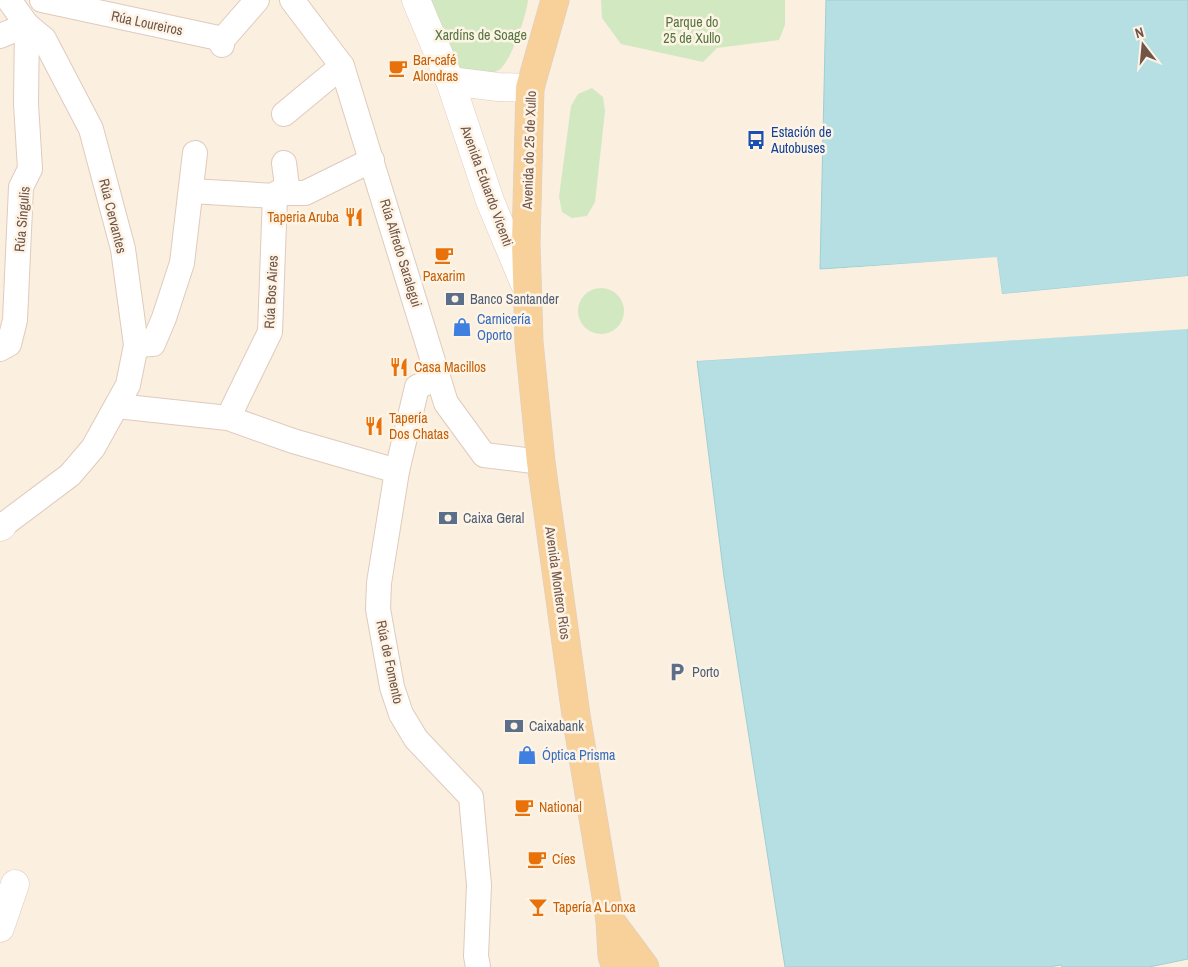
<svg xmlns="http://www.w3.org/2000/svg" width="1188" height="967" viewBox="0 0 1188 967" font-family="'Archivo Narrow',sans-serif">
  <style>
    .green { fill: #d2e8c0 }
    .water { fill: #b6dfe3; stroke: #9dcfd5 }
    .pier { fill: #fbefe0 }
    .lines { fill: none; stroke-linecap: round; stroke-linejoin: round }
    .pedestrian-casing { stroke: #dfcbbd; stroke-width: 26 }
    .minor-casing { stroke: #dfcbbd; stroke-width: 29 }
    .primary-casing { stroke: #d7cfcc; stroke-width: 29 }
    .pedestrian { stroke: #fff; stroke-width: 24 }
    .minor { stroke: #fff; stroke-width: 28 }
    .primary { stroke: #f8d19a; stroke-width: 28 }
    .labels { text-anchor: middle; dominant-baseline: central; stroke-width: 5; stroke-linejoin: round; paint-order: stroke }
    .park-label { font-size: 14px; fill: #547742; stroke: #fef4e6 }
    .street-label { font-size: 14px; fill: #715549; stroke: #fef4e6 }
    .food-label { font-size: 14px; fill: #c56008; stroke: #fef4e6; text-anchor: start }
    .transit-label { font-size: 14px; fill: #164399; stroke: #fef4e6; text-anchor: start }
    .service-label { font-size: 14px; fill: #4e5e75; stroke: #fef4e6; text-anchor: start }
    .shop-label { font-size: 14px; fill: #366cbe; stroke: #fef4e6; text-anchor: start }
  </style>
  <rect width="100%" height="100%" fill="#fbefe0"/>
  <g class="green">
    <path d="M431 0H528C527 14 511 62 499 70 490 76 471 75 462 69 449 60 437 16 431 0Z"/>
    <path d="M601 0H785V25L779 40 717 48 703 62 621 44 602 18Z"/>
    <path d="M592 88 603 97 605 111 595 202 587 216 572 218 562 212 559 197 571 106 578 94Z"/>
    <circle cx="601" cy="311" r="23"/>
  </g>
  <g class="water">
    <path d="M826 0H1188V276L1002 294 997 258 820 269Z"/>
    <path d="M1188 328V959L1149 967H1062L1061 965 1049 967H785L724 577 697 361Z"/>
  </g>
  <g class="pier">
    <path d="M997 257 1002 294 1188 276V278L1002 296 1000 294 995 260 818 270Z"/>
    <path d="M1188 326V329L697 361 701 358Z"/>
  </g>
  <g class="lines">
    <g class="pedestrian-casing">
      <g id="pedestrian">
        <path d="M42 0 223 39"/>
        <path d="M292 0 342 66 446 403 484 455 541 462"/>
        <path d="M0 36 27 25"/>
        <path d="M222 45 223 39 257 0"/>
        <path d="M284 114 342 66"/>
        <path d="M191 191 275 196"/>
        <path d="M277 193H305L372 160"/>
        <path d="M136 345 153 344 164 318 182 263 195 153"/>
        <path d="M0 349 9 344 15 320 21 187 30 169 26 104 27 25"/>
        <path d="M438 378 417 387 397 471 379 583 378 609 392 687 401 714 416 739 471 797 479 885 476 956 478 967"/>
        <path d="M117 406 228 418 293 441 397 471"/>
        <path d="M228 418 270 332 275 196 287 186 284 163"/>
        <path d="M0 524 2 526 70 475 93 448 128 385 136 345 123 249 91 129 44 39 27 25 9 0"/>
      </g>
    </g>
    <g class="minor-casing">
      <g id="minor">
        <path d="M416 0 450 81 490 201 527 289"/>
        <path d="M450 81 498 87 530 88"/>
        <path d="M0 527 2 526"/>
        <path d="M0 928 15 884"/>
      </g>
    </g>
    <g class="primary-casing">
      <g id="primary">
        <path d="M555 0 530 88 526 243 529 342 541 462 576 715 610 920 612 956 616 967"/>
        <path d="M610 920 645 967"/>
      </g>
    </g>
    <use href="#pedestrian" class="pedestrian"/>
    <use href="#minor" class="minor"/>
    <use href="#primary" class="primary"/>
  </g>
  <defs>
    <g id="cafe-bare" transform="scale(1.5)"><path d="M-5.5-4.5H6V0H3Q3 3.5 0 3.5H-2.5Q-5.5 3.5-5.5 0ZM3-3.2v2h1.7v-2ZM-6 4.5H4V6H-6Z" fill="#e8710a" stroke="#fef4e6" stroke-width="2.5" paint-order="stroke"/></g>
    <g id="bus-bare" transform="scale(1.5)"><path d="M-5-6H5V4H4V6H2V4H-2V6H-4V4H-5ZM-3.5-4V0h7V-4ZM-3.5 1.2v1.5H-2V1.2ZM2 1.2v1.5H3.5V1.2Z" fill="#1a4fb4" stroke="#fef4e6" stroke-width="2.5" paint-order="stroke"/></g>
    <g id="restaurant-bare" transform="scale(1.5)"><path d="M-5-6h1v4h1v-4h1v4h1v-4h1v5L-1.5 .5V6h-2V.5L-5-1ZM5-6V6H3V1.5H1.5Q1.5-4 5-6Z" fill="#e8710a" stroke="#fef4e6" stroke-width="2.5" paint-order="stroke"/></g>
    <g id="bank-bare" transform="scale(1.5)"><path d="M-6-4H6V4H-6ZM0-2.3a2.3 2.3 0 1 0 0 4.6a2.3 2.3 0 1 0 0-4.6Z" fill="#5c6f8a" stroke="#fef4e6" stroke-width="2.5" paint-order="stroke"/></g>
    <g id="shop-bare" transform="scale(1.5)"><path d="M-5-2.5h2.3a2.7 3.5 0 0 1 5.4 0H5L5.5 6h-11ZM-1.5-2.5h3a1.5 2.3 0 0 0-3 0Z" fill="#3f7fe0" stroke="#fef4e6" stroke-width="2.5" paint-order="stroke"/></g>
    <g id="parking-bare" transform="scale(1.5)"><path d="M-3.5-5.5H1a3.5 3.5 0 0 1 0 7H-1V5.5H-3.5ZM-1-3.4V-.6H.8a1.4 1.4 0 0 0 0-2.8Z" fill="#5c6f8a" stroke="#fef4e6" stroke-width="2.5" paint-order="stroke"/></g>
    <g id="bar-bare" transform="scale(1.5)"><path d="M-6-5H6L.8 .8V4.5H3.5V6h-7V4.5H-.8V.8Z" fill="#e8710a" stroke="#fef4e6" stroke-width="2.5" paint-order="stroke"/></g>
  </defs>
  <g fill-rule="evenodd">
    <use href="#cafe-bare" x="398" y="68"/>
    <use href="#bus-bare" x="756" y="140"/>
    <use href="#restaurant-bare" x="354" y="217"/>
    <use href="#cafe-bare" x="444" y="255"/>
    <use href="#bank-bare" x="455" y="299"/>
    <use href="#shop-bare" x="462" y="327"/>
    <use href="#restaurant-bare" x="399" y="367"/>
    <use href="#restaurant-bare" x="374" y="426"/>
    <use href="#bank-bare" x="448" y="518"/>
    <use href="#parking-bare" x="677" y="672"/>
    <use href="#bank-bare" x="514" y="726"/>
    <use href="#shop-bare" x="527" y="755"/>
    <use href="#cafe-bare" x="524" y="807"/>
    <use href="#cafe-bare" x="537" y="859"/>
    <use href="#bar-bare" x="538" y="907"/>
  </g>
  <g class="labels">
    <g class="park-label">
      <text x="692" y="22">Parque do<tspan x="692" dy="16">25 de Xullo</tspan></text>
      <text x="481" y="35">Xardíns de Soage</text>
    </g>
    <g class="street-label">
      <text transform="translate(147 23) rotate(12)">Rúa Loureiros</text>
      <text transform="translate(529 150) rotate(-88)">Avenida do 25 de Xullo</text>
      <text transform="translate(487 186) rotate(70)">Avenida Eduardo Vicenti</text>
      <text transform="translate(113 216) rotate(76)">Rúa Cervantes</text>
      <text transform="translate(22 219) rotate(-85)">Rúa Síngulis</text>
      <text transform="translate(401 253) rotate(73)">Rúa Alfredo Saralegui</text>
      <text transform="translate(271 292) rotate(-87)">Rúa Bos Aires</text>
      <text transform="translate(558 583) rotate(82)">Avenida Montero Ríos</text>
      <text transform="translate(390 662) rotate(78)">Rúa de Fomento</text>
    </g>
    <g class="food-label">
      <text x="413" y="60">Bar-café<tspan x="413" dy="16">Alondras</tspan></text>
      <text x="339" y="217" text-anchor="end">Taperia Aruba</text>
      <text x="444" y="276" text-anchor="middle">Paxarim</text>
      <text x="414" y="367">Casa Macillos</text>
      <text x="389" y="418">Tapería<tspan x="389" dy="16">Dos Chatas</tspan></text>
      <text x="539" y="807">National</text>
      <text x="552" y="859">Cíes</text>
      <text x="553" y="907">Tapería A Lonxa</text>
    </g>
    <g class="transit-label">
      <text x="771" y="132">Estación de<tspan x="771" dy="16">Autobuses</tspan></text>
    </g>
    <g class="service-label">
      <text x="470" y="299">Banco Santander</text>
      <text x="463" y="518">Caixa Geral</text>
      <text x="692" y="672">Porto</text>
      <text x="529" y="726">Caixabank</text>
    </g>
    <g class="shop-label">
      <text x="477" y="319">Carnicería<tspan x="477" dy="16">Oporto</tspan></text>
      <text x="542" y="755">Óptica Prisma</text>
    </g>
  </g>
  <g transform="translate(1143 45) rotate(344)" stroke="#fef4e6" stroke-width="4" paint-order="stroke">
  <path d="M0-4L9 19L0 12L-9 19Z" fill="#715549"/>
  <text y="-8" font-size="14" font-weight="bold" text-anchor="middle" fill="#715549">N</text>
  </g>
</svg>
